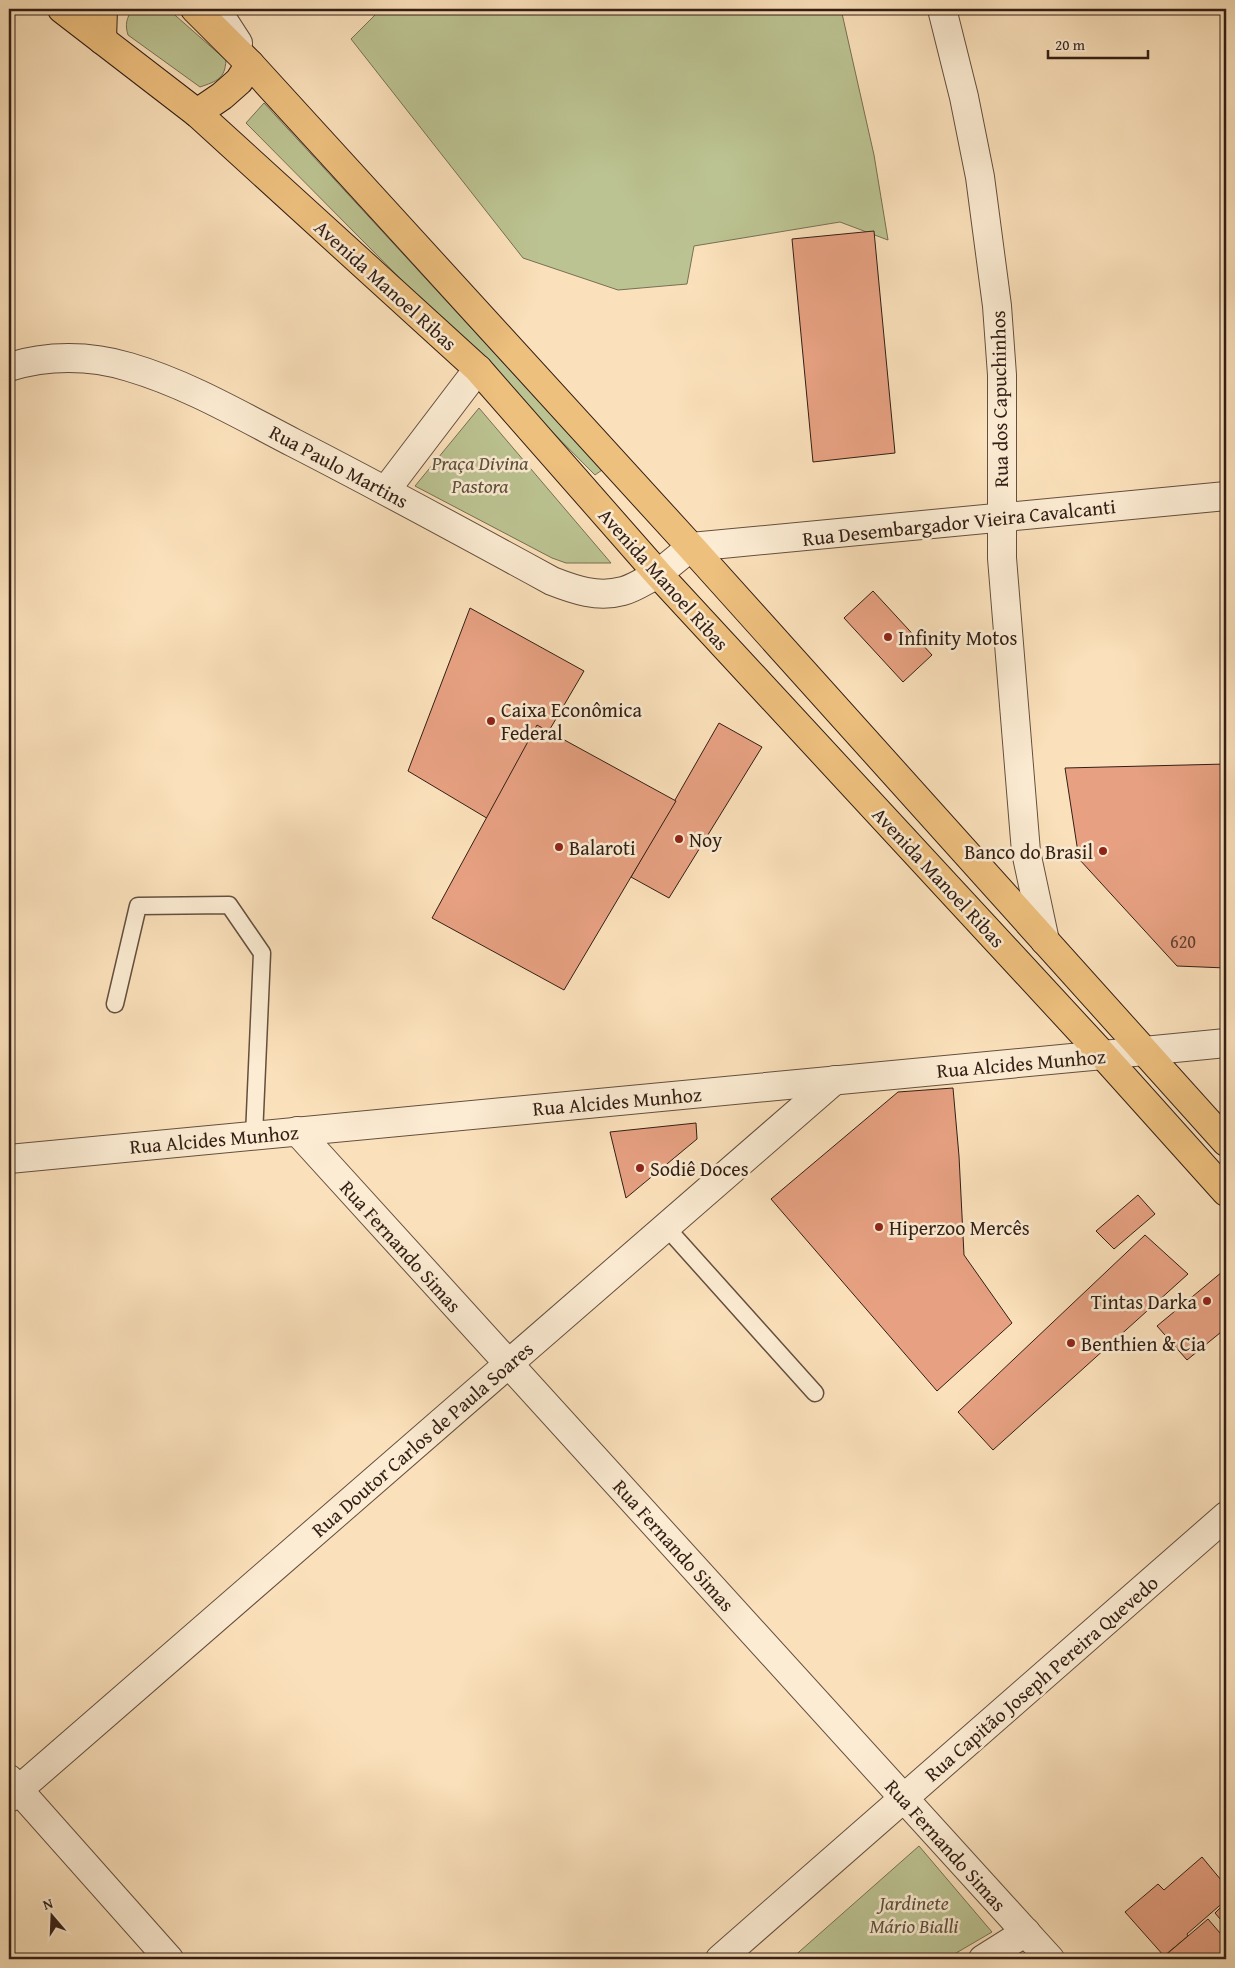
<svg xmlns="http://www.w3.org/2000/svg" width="1235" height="1968" viewBox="0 0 1235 1968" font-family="'Gentium Book Plus',serif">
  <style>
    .green { fill: #bcc392; stroke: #777054 }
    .building { fill: #e7a182; stroke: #321e15 }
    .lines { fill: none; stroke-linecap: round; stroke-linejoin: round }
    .service-casing { stroke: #644f3e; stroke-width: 19 }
    .minor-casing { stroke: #644f3e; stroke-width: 30 }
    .tertiary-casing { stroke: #644f3e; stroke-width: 30 }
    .primary-casing { stroke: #321e15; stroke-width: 30 }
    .service { stroke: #fcecd3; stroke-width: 16 }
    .minor { stroke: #fcecd3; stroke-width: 28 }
    .tertiary { stroke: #fcecd3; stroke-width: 28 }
    .primary { stroke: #eec07e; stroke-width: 28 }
    .poi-dot { fill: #8f2418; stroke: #fcecd3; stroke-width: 2 }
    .labels { text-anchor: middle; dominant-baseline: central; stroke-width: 5; stroke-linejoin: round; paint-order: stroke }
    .number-label { font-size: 18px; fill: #5f3f30 }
    .street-label { font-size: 20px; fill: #321e15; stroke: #fcecd3 }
    .park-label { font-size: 20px; font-style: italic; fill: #5b503a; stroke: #fcecd3 }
    .poi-label { font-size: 20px; fill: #321e15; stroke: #fcecd3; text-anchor: start }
  </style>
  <rect width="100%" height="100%" fill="#fbe1bb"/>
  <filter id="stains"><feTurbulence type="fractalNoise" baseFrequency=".004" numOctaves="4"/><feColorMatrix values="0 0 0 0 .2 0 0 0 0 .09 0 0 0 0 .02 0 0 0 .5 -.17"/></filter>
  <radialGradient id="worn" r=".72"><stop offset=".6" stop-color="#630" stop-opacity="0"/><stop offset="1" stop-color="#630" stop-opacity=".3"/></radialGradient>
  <g class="green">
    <path d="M133 9H168L226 60C225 79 217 81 200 87L128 35C125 25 126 18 133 9Z"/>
    <path d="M381 9H841L874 155 888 240 840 222 694 246 687 284 618 290 523 258 351 39Z"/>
    <path d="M264 103 602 470 595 475 246 123Z"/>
    <path d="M479 408 611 563H566L552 558 415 486Z"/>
    <path d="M919 1846 992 1932 951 1956 943 1959H791Z"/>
  </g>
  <g class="building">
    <path d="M874 231 895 453 813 462 792 239Z"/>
    <path d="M873 591 932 655 903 682 844 618Z"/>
    <path d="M470 608 584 671 495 823 408 771Z"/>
    <path d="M719 723 762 747 669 898 631 877Z"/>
    <path d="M537 725 676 801 564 990 432 918Z"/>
    <path d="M1226 764V968L1177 966 1079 859 1065 768Z"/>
    <path d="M953 1088 959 1156 964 1255 1012 1323 937 1391 771 1199 898 1092Z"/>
    <path d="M696 1123 697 1139 626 1198 610 1132Z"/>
    <path d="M1138 1195 1155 1214 1114 1249 1096 1231Z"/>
    <path d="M1145 1235 1188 1274 993 1450 958 1412Z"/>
    <path d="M1222 1272 1226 1276V1328L1187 1360 1157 1326Z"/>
    <path d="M1202 1857 1226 1886V1900L1187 1934 1188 1936 1164 1956 1125 1912 1158 1884 1164 1890Z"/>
    <path d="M1226 1902V1926L1215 1913Z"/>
    <path d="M1208 1919 1226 1940V1959H1161Z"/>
  </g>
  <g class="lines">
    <g class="service-casing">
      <g id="service">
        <path d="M115 1004 138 906 229 905 262 953 254 1136"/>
        <path d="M666 1227 815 1393"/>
      </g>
    </g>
    <g class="minor-casing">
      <g id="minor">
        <path d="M942 9 964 97 980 177 997 306 1002 375V558L1026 852 1045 941"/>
        <path d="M9 367C47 355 90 355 129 367 187 384 240 415 294 443 380 487 466 534 552 581 575 590 598 598 623 591 635 588 647 579 658 574"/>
        <path d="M386 490 478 369"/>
        <path d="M297 1131 1050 1959"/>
        <path d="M9 1159 1103 1055"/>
        <path d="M9 1779 169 1959"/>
        <path d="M9 1798 835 1080"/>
        <path d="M720 1959 1226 1516"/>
        <path d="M983 1959 1026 1932"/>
      </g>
    </g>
    <g class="tertiary-casing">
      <g id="tertiary">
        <path d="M216 9 238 43"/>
        <path d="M658 574 691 547 1226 496"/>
        <path d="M1103 1055 1226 1043"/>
      </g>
    </g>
    <g class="primary-casing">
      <g id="primary">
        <path d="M62 9 197 113 478 369 658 574 1103 1055 1226 1192"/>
        <path d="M195 9 250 64 691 547 1226 1142"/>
        <path d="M102 40 103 9"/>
        <path d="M197 113 222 96 239 81 250 64"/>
      </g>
    </g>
    <use href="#service" class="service"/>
    <use href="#minor" class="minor"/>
    <use href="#tertiary" class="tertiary"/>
    <use href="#primary" class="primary"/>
  </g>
  <g class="poi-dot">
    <circle cx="888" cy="637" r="5"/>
    <circle cx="491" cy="721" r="5"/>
    <circle cx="679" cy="839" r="5"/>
    <circle cx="559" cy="847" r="5"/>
    <circle cx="1103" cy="851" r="5"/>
    <circle cx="640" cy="1168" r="5"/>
    <circle cx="879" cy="1227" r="5"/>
    <circle cx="1207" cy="1301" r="5"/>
    <circle cx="1071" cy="1343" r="5"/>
  </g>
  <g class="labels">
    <g class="number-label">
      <text x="1183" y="941">620</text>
    </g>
    <g class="street-label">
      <text transform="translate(386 285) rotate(42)">Avenida Manoel Ribas</text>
      <text transform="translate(999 399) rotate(-91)">Rua dos Capuchinhos</text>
      <text transform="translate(339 466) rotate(28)">Rua Paulo Martins</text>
      <text transform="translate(959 522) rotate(-6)">Rua Desembargador Vieira Cavalcanti</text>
      <text transform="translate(664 579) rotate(48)">Avenida Manoel Ribas</text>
      <text transform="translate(939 877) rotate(47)">Avenida Manoel Ribas</text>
      <text transform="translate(1021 1063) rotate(-5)">Rua Alcides Munhoz</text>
      <text transform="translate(617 1101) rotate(-5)">Rua Alcides Munhoz</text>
      <text transform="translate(214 1139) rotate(-5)">Rua Alcides Munhoz</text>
      <text transform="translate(401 1246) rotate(48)">Rua Fernando Simas</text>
      <text transform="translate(422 1439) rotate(-41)">Rua Doutor Carlos de Paula Soares</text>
      <text transform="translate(674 1545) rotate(48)">Rua Fernando Simas</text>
      <text transform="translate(1041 1678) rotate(-41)">Rua Capitão Joseph Pereira Quevedo</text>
      <text transform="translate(946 1845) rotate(48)">Rua Fernando Simas</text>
    </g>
    <g class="park-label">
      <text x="480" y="462">Praça Divina<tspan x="480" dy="23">Pastora</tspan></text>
      <text x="914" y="1902">Jardinete<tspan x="914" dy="23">Mário Bialli</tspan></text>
    </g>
    <g class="poi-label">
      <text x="898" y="637">Infinity Motos</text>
      <text x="501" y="709">Caixa Econômica<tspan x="501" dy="23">Federal</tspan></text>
      <text x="689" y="839">Noy</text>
      <text x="569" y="847">Balaroti</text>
      <text x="1093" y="851" text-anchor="end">Banco do Brasil</text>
      <text x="650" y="1168">Sodiê Doces</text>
      <text x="889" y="1227">Hiperzoo Mercês</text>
      <text x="1197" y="1301" text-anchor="end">Tintas Darka</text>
      <text x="1081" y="1343">Benthien &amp; Cia</text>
    </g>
  </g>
  <rect width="1235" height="1968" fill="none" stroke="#fbe1bb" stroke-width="30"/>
  <rect x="10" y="10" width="1215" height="1948" fill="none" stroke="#321e15" stroke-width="2.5"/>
  <rect x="15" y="15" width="1205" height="1938" fill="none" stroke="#321e15"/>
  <g transform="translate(52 1916) rotate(341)" stroke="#fcecd3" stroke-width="4" paint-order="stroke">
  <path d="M0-4L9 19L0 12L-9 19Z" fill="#321e15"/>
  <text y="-8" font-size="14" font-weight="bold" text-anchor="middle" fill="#321e15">N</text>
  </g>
  <path d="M1048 50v8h100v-8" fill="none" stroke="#321e15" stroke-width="2.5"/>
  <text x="1055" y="50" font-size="15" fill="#321e15" stroke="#fcecd3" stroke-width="4" paint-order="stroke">20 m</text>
  <rect width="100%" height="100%" filter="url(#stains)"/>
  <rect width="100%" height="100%" fill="url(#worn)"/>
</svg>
